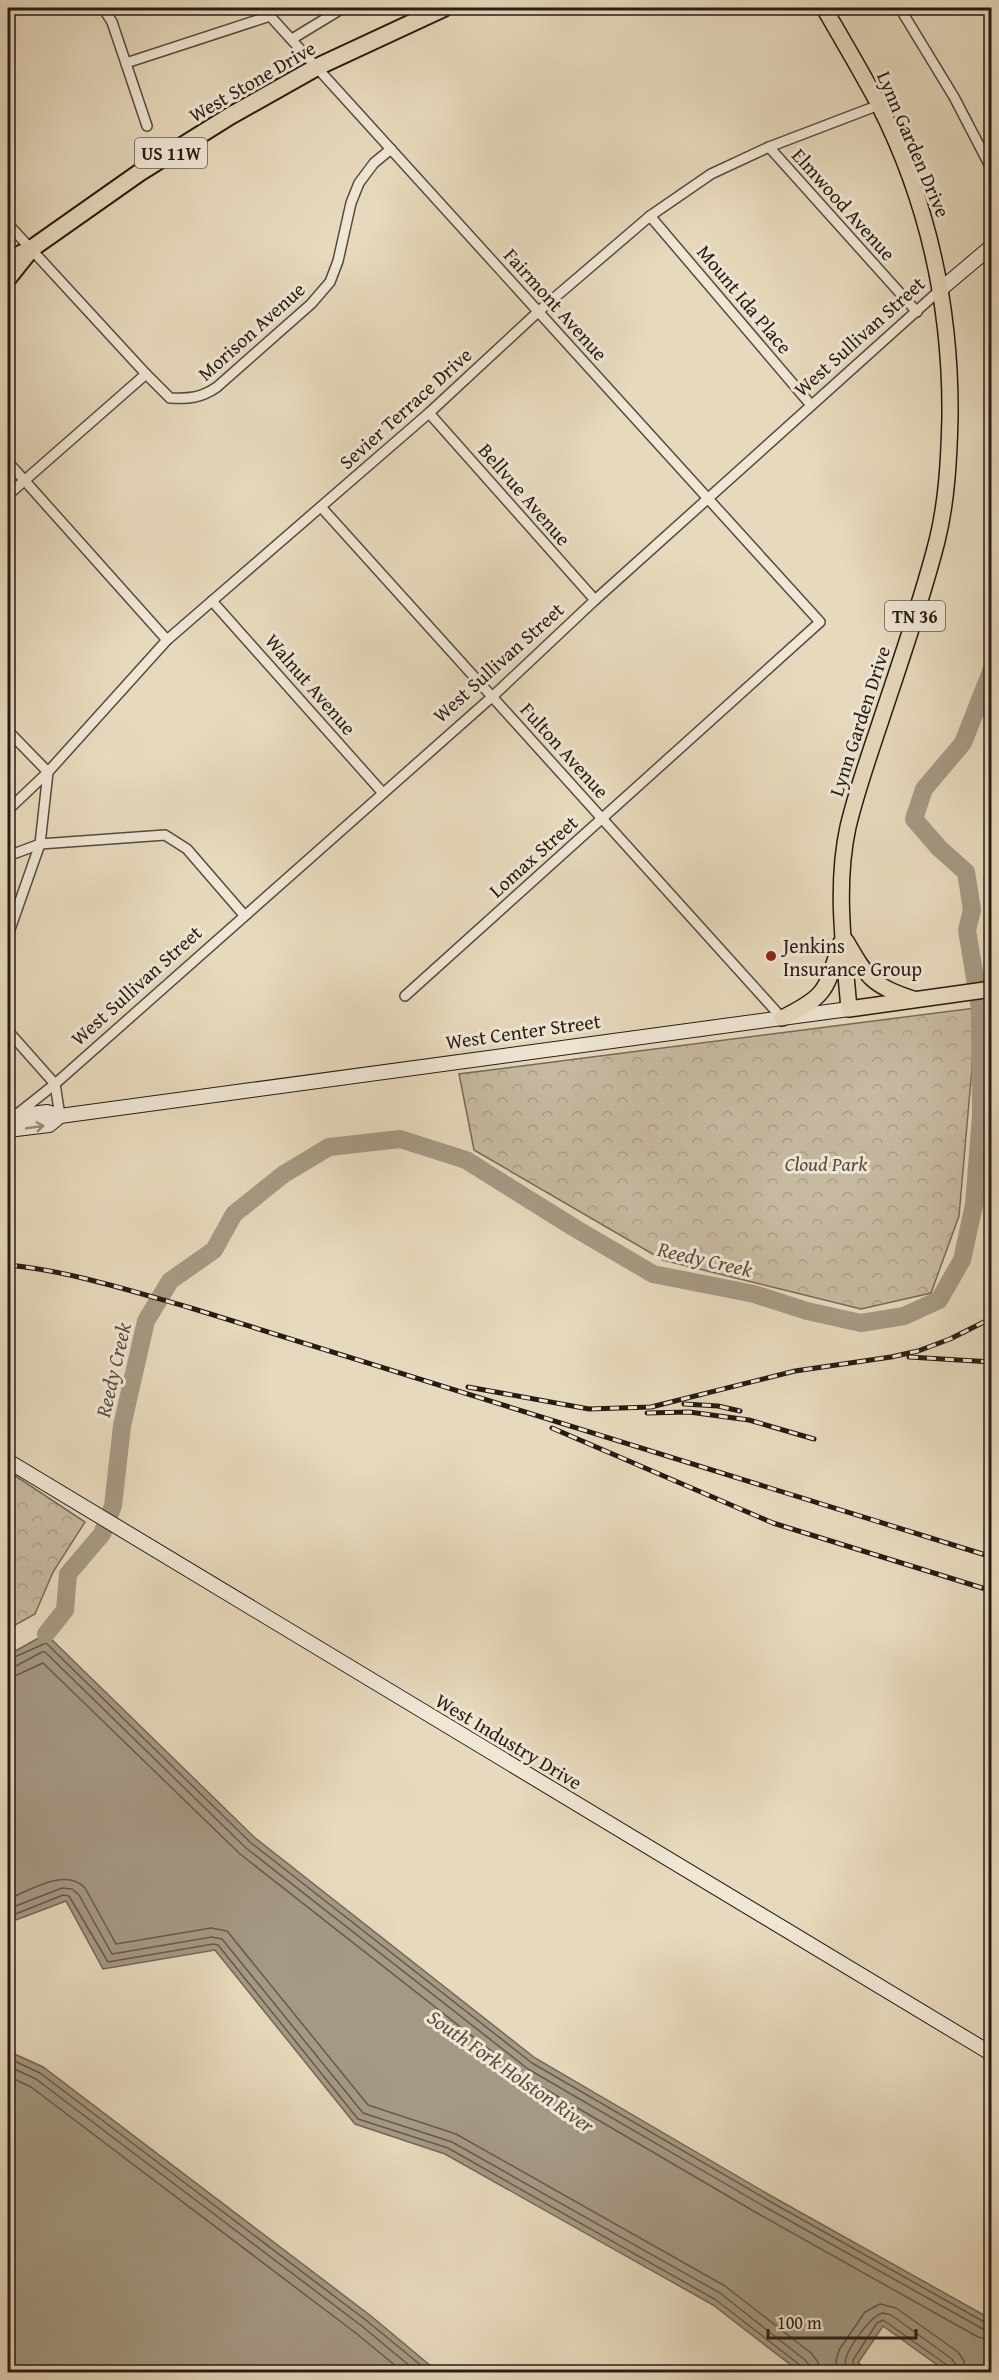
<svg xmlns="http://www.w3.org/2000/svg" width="999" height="2380" viewBox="0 0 999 2380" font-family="'Gentium Book Plus',serif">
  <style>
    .park { fill: url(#park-crowns); stroke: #766a5a; stroke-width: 1.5 }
    .water { fill: #a59984; stroke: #726757; stroke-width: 1.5 }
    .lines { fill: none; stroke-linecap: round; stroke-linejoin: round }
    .shore { stroke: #665a4c; stroke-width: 1.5 }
    .river { stroke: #a59984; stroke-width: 18 }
    .street-casing { stroke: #564b3e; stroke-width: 12 }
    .secondary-casing { stroke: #261c14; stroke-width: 16 }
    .primary-casing { stroke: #261c14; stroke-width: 18 }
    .highway-casing { stroke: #261c14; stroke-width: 20 }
    .street { stroke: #efe6d4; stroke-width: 9 }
    .secondary { stroke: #efe6d4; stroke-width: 14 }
    .primary { stroke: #e7d9bd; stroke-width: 15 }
    .highway { stroke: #e7d9bd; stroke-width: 16 }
    .rail-casing { stroke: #261c14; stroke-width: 5 }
    .rail { stroke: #efe6d4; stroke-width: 3; stroke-dasharray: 9; stroke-linecap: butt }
    .oneway { stroke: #958b7e }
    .poi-dot { fill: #8f2418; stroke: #efe6d4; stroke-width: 2 }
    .labels { text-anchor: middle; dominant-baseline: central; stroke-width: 6; stroke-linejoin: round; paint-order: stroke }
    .shield { fill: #efe6d4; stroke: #62594e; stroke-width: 1.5 }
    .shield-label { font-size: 18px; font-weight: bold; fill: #261c14 }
    .street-label { font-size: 20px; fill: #261c14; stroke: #efe6d4 }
    .poi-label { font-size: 20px; fill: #261c14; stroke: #efe6d4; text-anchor: start }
    .park-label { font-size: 20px; font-style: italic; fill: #564b3e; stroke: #efe6d4 }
    .water-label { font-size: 21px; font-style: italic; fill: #594e41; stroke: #efe6d4 }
  </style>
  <defs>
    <pattern id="park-crowns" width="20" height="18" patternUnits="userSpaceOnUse" patternTransform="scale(1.5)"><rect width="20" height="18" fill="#c6b9a0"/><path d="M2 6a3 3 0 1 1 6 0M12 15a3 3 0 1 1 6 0" fill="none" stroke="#aa9e89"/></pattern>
  </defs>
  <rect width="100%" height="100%" fill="#e7d9bd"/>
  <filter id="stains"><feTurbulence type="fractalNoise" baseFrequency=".00333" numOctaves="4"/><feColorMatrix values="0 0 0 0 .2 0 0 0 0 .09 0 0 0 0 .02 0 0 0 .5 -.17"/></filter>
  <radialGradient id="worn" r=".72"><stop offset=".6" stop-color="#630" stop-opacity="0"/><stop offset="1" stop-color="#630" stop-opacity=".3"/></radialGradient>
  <g class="park">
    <path d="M975 1008 972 1068 959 1216 931 1293 861 1309 663 1260 474 1150 459 1074Z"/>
    <path d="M8 1471 85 1522 53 1572 35 1614 8 1629Z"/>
  </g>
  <g class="water">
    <path d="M46 1634 254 1837 535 2058 773 2197 991 2319V2372H947L883 2326 858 2363 872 2372H800L713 2305 445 2154 355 2124 215 1950 103 1969 66 1901 8 1923V1655Z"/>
    <path d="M8 2051 43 2067 371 2316 438 2372H8Z"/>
  </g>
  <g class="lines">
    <g class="shore">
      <path d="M8 1660 46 1643 250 1842 532 2063 771 2202 986 2323H992"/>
      <path d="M8 1668 16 1666 42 1652H45L246 1848 528 2069 767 2208 983 2329 992 2331"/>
      <path d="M8 1677 17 1675 43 1663 240 1854 523 2076 762 2216 978 2337 992 2340"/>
      <path d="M8 1899C29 1891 65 1867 85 1888L116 1944 211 1928 227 1931 368 2105 456 2134 725 2286 811 2353 818 2362 820 2372"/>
      <path d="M8 1909 62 1888 72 1889 79 1895 112 1954 212 1937 222 1939 363 2113 452 2142 720 2293 805 2360 810 2366 811 2372"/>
      <path d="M8 1917 63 1895 69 1896 108 1962 213 1944 218 1945 358 2119 448 2148 716 2300 800 2365 803 2372"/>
      <path d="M8 2058 40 2073 367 2321 429 2372"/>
      <path d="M8 2066 36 2079 363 2327 417 2372"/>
      <path d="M8 2076 31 2087 357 2334 403 2372"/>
      <path d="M838 2372 836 2361 839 2350 865 2312 880 2304 896 2308 958 2352 964 2361 966 2372"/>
      <path d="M849 2372C846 2368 844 2364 846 2358 849 2347 871 2315 883 2313L891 2315 952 2359 956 2365 957 2372"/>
      <path d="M862 2372 854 2367 853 2360 877 2323 883 2320 947 2365 950 2372"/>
    </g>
    <path class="river" d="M46 1634 65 1610 68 1574 102 1534 113 1506 122 1426 146 1321 170 1281 214 1250 234 1214 284 1174 329 1147 400 1139 466 1160 573 1227 653 1274 754 1294 807 1311 861 1323 904 1316 939 1300 962 1260 974 1205 981 1115 980 1008 967 930 972 910 966 872 939 848 914 819 924 789 963 743 992 669"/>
    <g class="street-casing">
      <g id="street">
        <path d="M103 8 112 22 147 126"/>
        <path d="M268 8 270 16 820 622 405 996"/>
        <path d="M901 10 954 97 992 170"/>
        <path d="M292 39 343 8"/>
        <path d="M126 63 270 16"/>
        <path d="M769 147 917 312"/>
        <path d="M650 216 811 405"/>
        <path d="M8 224 146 374 170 398C189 399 201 398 217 387L311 304 330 282 338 261 351 203 359 183 374 163 391 149"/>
        <path d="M429 413 595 600"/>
        <path d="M8 462 167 640"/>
        <path d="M8 495 146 374"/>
        <path d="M321 507 782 1018"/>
        <path d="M212 601 382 792"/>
        <path d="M8 731 48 772 40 844 8 935"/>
        <path d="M8 810 48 772 167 640 429 413 539 311 650 216 711 174 769 147 879 105"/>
        <path d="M8 856 40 844 165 835 187 849 244 915"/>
        <path d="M8 1031 55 1084"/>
        <path d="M55 1084 60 1116"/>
        <path d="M16 1115 55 1084 493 696 595 600 941 289"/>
      </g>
    </g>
    <g class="secondary-casing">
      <g id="secondary">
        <path d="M941 289 992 246"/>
        <path d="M8 1117 47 1112 60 1116 849 1009"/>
        <path d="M8 1130 49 1125 60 1116"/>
        <path d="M8 1461 992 2054"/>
      </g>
    </g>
    <g class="primary-casing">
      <g id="primary">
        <path d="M824 8C842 39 861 71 878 103 928 201 951 307 950 417 949 458 947 501 937 541 921 604 899 665 879 726 868 759 856 793 848 827 835 886 844 949 849 1009L992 989"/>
        <path d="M846 941C867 977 872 986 913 999"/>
        <path d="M782 1018C827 996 826 990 840 944"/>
      </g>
    </g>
    <g class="highway-casing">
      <g id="highway">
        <path d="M8 260 31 249 139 173 230 116 317 67 444 8"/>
        <path d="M8 278 28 253"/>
      </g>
    </g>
    <use href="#street" class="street"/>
    <use href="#secondary" class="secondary"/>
    <use href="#primary" class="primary"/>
    <use href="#highway" class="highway"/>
    <g class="rail-casing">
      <g id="rail">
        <path d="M8 1265C70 1271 131 1291 191 1308L992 1557"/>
        <path d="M909 1357 992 1362"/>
        <path d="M468 1387 589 1409 651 1407 795 1371 891 1357 918 1351 950 1339 992 1318"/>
        <path d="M684 1404 718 1406 740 1411"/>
        <path d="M647 1413 689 1412 749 1420 814 1439"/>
        <path d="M552 1428 773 1523 992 1591"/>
      </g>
    </g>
    <use href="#rail" class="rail"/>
  </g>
  <defs><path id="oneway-shaft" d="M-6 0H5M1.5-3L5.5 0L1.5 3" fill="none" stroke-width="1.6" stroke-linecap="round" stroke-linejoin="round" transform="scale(1.5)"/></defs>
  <use class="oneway" href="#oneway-shaft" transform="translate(35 1127) rotate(-8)"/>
  <circle class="poi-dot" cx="771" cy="956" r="6"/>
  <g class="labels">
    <g class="shield">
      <rect x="135" y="138" width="72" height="30" rx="4.5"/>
      <rect x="885" y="601" width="60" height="30" rx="4.5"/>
    </g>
    <g class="shield-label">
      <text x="171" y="153">US 11W</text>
      <text x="915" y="616">TN 36</text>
    </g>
    <g class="street-label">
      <text transform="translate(252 81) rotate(-30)">West Stone Drive</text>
      <text transform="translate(914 144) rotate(67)">Lynn Garden Drive</text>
      <text transform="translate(844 204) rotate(48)">Elmwood Avenue</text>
      <text transform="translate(745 299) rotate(50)">Mount Ida Place</text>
      <text transform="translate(556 304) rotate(48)">Fairmont Avenue</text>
      <text transform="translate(251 331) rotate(-42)">Morison Avenue</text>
      <text transform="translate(859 336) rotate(-42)">West Sullivan Street</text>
      <text transform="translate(405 408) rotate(-42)">Sevier Terrace Drive</text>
      <text transform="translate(525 494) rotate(49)">Bellvue Avenue</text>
      <text transform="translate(498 662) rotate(-42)">West Sullivan Street</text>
      <text transform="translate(311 684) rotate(49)">Walnut Avenue</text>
      <text transform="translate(859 721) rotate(-72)">Lynn Garden Drive</text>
      <text transform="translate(565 750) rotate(48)">Fulton Avenue</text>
      <text transform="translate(533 856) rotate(-42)">Lomax Street</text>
      <text transform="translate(136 985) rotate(-42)">West Sullivan Street</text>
      <text transform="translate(523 1031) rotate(-8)">West Center Street</text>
      <text transform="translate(509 1741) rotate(31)">West Industry Drive</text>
    </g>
    <g class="poi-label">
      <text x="783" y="945">Jenkins<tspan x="783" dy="23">Insurance Group</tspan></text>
    </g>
    <g class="park-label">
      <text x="826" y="1163">Cloud Park</text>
    </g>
    <g class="water-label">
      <text transform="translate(705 1259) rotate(13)">Reedy Creek</text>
      <text transform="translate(113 1370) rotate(-77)">Reedy Creek</text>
      <text transform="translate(511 2071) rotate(35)">South Fork Holston River</text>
    </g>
  </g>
  <rect width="999" height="2380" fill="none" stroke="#e7d9bd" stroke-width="30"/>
  <rect x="9" y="9" width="981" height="2362" fill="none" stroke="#261c14" stroke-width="3"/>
  <rect x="15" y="15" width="969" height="2350" fill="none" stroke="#261c14" stroke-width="1.5"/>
  <path d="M768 2329v9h148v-9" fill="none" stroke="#261c14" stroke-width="3"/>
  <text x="777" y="2329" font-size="18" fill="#261c14" stroke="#efe6d4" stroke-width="4.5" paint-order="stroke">100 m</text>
  <rect width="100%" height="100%" filter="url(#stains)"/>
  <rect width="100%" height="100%" fill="url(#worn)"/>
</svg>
